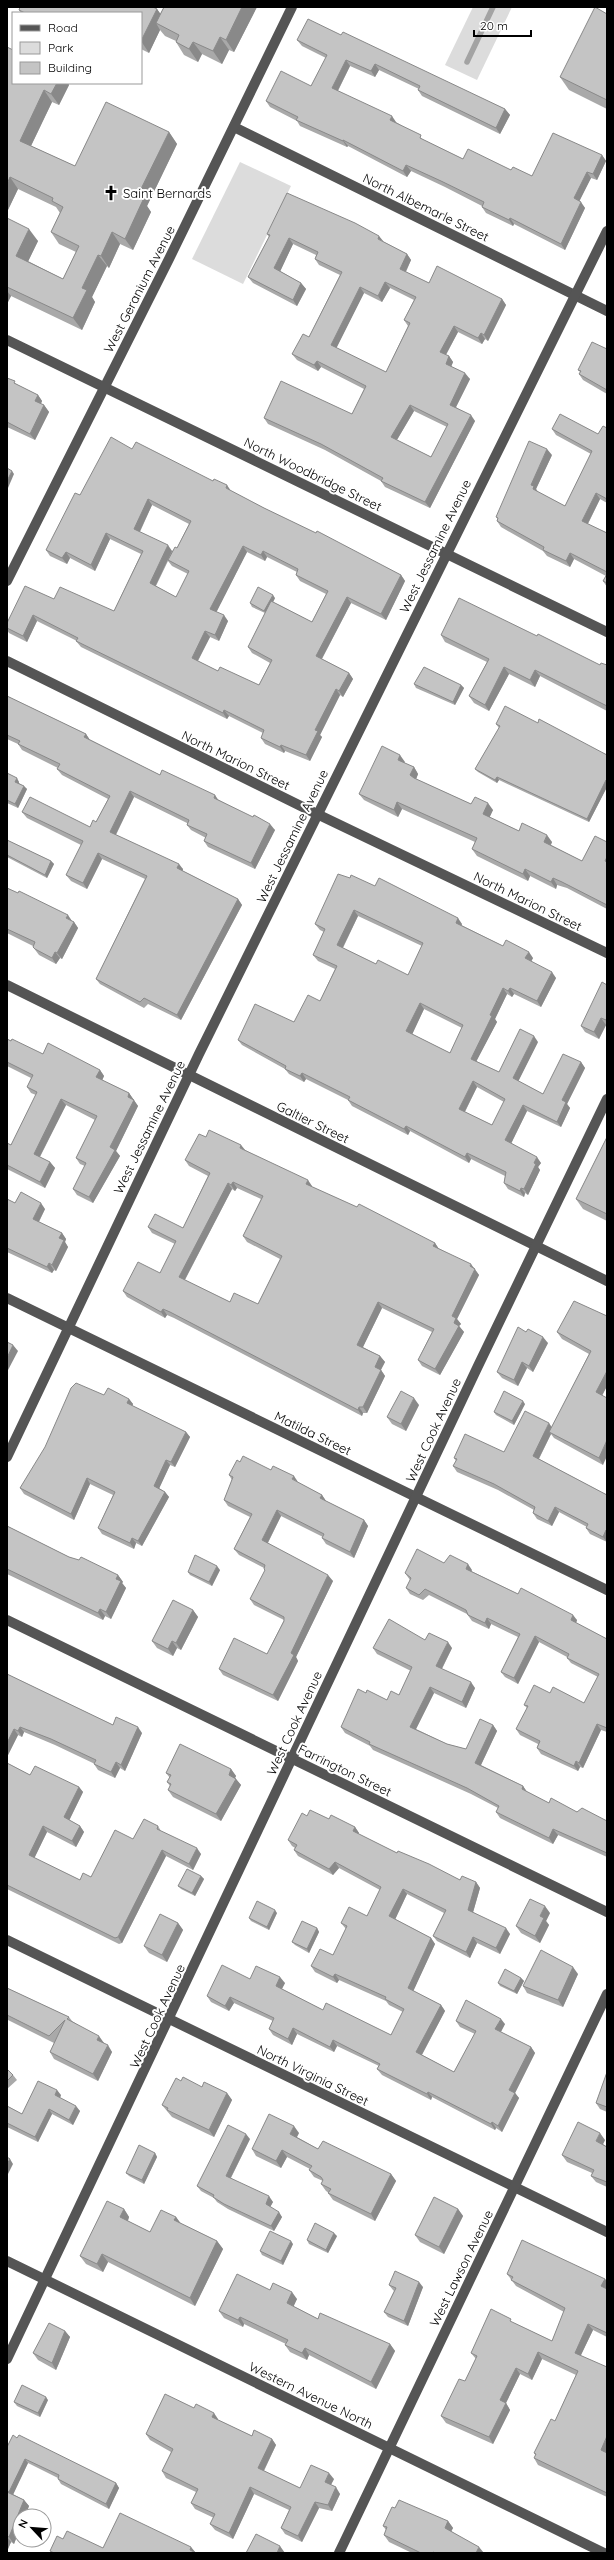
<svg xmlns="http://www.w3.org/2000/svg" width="614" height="2560" viewBox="0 0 614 2560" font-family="Quicksand,sans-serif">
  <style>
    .green { fill: #dcdcdc }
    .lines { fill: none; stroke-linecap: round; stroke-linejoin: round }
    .stream { stroke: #a3a3a3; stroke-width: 5.5 }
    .minor { stroke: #555; stroke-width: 10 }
    .wall { fill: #a9a9a9; fill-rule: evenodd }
    .shaded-wall { fill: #898989 }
    .building { fill: #c4c4c4; stroke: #898989; fill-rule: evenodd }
    .labels { text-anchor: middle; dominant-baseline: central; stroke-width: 4; stroke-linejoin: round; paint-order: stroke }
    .poi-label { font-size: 13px; fill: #000; stroke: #fff; text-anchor: start }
    .street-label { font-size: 13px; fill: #000; stroke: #fff }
  </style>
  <rect width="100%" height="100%" fill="#fff"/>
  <g class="green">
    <path d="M473 7H512L477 80 445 65Z"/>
    <path d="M240 162 291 186 243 284 192 259Z"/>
  </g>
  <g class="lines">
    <path class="stream" d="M467 62 493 7"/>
    <g class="minor">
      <path d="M234 127 607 311"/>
      <path d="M7 340 607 632"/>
      <path d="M7 581 169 259 292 7"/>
      <path d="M7 661 317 814 607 953"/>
      <path d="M7 985 607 1281"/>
      <path d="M7 1298 607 1590"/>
      <path d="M7 1457 199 1054 607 231"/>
      <path d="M7 1620 607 1912"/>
      <path d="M7 1940 607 2232"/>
      <path d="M7 2261 604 2553"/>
      <path d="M7 2359 478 1366 607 1099"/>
      <path d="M339 2553 607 1994"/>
    </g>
  </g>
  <g class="wall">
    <path d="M20 7H153L157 9 160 14 164 7H257L234 52 229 50 222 64 202 54 198 62 184 55 176 42V41L165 36 160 30 149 53 141 49V13H21L19 10Z"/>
    <path d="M607 14V109L569 90 560 77Z"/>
    <path d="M341 35 505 109 510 115 500 134 422 96 418 90 419 89 379 70 375 77 350 66 338 91 396 122 424 140 463 159 511 170 532 176 602 155 606 161 597 180 591 178 579 201 585 208 565 250 514 224 513 226 486 213 482 207V206L445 187 411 171 407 177 348 146 347 147 300 126 297 121 270 107 266 101 311 86 326 58 302 46 297 40Z"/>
    <path d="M13 83H68L69 85 59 105 52 102 31 146 75 166 169 132 177 144 147 206 151 212 133 250 120 244 109 268 107 266 92 297 95 302 82 330 11 296 8 302H7V218L38 241 28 261 63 279 76 252 59 244 51 232 60 213 56 207 18 189 7 212Z"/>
    <path d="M267 234 384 242 407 254 411 260 406 272 429 283 502 299 506 305 488 341 485 339 482 344 458 332 446 355 449 356 453 362 451 366 470 379 456 407 475 421 430 508 385 487 381 481 325 450 268 424 264 418 352 414 364 389 321 367 318 371 297 360 292 354 309 337 340 275 319 265 315 259 316 255 293 244 280 271 301 283 306 289 297 306 253 283 248 277 269 237ZM390 288 414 300 404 320 408 326 386 372 336 348 364 293 382 302ZM414 411 447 427 431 457 397 440Z"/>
    <path d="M607 349V394L583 380 579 374 580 372 578 370Z"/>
    <path d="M7 378 18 385 38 395 42 401 41 404 44 405 49 412 35 440 7 427Z"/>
    <path d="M607 428V503L600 499 588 524 607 533V587L603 581 606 576 574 559 570 567 547 556 543 551 501 527 497 521 498 519 496 517 552 455 536 489 538 492 565 506 591 454 556 435 552 429 598 434Z"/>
    <path d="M132 449 231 491 264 508 401 575 405 581 386 620 351 603 322 659 349 673 353 679 343 697 340 695 320 735 322 737 310 761 285 751 284 753 265 744 261 738 263 733 229 716 227 719 81 647 76 641H77L37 621 27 642 9 633 7 630V623L54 599 114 611 141 554 110 539 95 571 70 558 67 564 50 556 46 550 80 495ZM152 505 189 524 177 548 172 551 140 532ZM247 552 265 561 267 557 297 572 296 575 300 581 326 594 312 622 273 602 275 598 250 603 252 607 265 613 248 647 252 653 270 663 259 685 218 671 198 661 210 637 219 641 228 621 216 612ZM168 561 172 566 188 574 176 597 156 586Z"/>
    <path d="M441 635 600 665H607V711L540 676 535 687 509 674 489 711 474 703 469 696 487 662 445 642Z"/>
    <path d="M414 684 461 685 464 688 455 705 416 688Z"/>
    <path d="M7 696 86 734 89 739 160 775 219 800 275 830 255 869 208 847 204 841 206 838 191 830 187 825V823L134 797 116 835 183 869V871L238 899 242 905 181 1020 148 1004 144 1008 100 984 96 979 145 879 102 859 87 889 71 881 66 875 81 845 27 818 22 812 90 827 96 822 108 799 62 775 57 769 58 768 22 750 18 744 7 739Z"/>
    <path d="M538 723 607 755V787L589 822 499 780 497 783 478 772 475 769 499 728 496 724Z"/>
    <path d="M405 762 404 763 414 767 418 774 416 779 471 804 493 810 489 817 519 831 552 842 551 845 582 861 607 842V909L567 888 557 885 556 889 530 876 528 881 477 856 472 849 475 842 402 809 398 817 364 800 359 794Z"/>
    <path d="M7 773 19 782V783L27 789 18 808 7 803Z"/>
    <path d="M7 840 51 861 54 864 47 878 7 857Z"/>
    <path d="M375 886 462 924 461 925 503 946 533 958 531 961 556 978 541 1007 514 994 512 997 507 994 495 1019 497 1022 476 1061 499 1072 538 1042 518 1081 543 1094 581 1062 585 1068 567 1104 570 1108 561 1127 527 1111 511 1143 541 1163 538 1167 540 1170 528 1195 525 1193 524 1197 508 1189 504 1183 505 1176 471 1159 469 1163 410 1131 408 1135 352 1106 348 1100 306 1079 304 1082 289 1074 285 1069 242 1045 238 1040 294 1022 320 1001 335 969 318 961 313 955 324 932 320 930 315 924ZM358 916 422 946 408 975 376 964 343 948ZM424 1009 462 1028 450 1053 412 1034ZM477 1087 504 1102 492 1125 465 1112Z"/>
    <path d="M7 888 74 922 78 928 62 959 60 958 56 964 39 955 33 947V946L7 933Z"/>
    <path d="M607 985V1025H606L599 1039 585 1032 581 1026Z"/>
    <path d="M7 1039 43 1054 100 1070 104 1076 102 1080 129 1093 138 1106 116 1151 120 1156 93 1203 77 1195 73 1189 85 1166 80 1164 76 1158 95 1120 66 1105 40 1157 50 1162 55 1168 45 1188 7 1169V1143L11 1145 36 1095 31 1093 27 1087 31 1078 7 1066Z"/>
    <path d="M206 1137 245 1150 312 1186V1187L435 1243 438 1248 474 1268 479 1275 457 1319 461 1324 459 1326 464 1332 440 1375 422 1366 418 1360 432 1332 382 1308 363 1347 380 1356 385 1362 381 1370 385 1376 367 1413H363L362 1416 174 1318 167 1315 165 1318 127 1297 123 1291 160 1273 175 1244 152 1233 148 1227 183 1228 208 1176 189 1166 185 1160ZM237 1188 261 1199 243 1236 247 1242 280 1259 258 1304 230 1302 185 1280 232 1189 235 1191Z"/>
    <path d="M607 1137V1221L583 1209 576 1199Z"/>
    <path d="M7 1199 15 1203 45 1209 39 1222 62 1233 66 1239 65 1242 68 1247 56 1271 54 1270 52 1273 7 1252Z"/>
    <path d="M607 1316V1386L602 1396 603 1465 554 1438 551 1434 539 1459 607 1495V1542L590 1534 586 1528 587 1527 559 1512 552 1526 537 1519 533 1513 534 1510 498 1490 457 1472 453 1466 456 1461 454 1458 504 1452 552 1427 589 1354 562 1339 557 1332Z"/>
    <path d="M548 1343 533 1372 527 1368 518 1386 502 1378 497 1372Z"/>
    <path d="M104 1395 129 1399 133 1404 132 1406 186 1432 190 1437 175 1467 170 1465 159 1488 165 1492 169 1497 142 1546 136 1543 134 1549 102 1534 98 1528 113 1495 90 1484 74 1520 24 1494 20 1488Z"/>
    <path d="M525 1404 514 1425 496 1415 494 1412Z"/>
    <path d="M419 1405 406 1431 392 1424 387 1417Z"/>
    <path d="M240 1462 271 1470 297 1482 322 1495 326 1501 364 1520 368 1526 354 1558 326 1544 322 1538 323 1537 281 1516 268 1543 333 1581 296 1657 298 1661 278 1701 223 1675 219 1669 267 1654 284 1620 254 1605 250 1599 265 1571 264 1569V1568L239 1555 234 1549 250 1517 228 1506 224 1500 232 1480 229 1475Z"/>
    <path d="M7 1526 69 1557 118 1575 123 1582 122 1583 126 1588 111 1619 105 1616 103 1620 7 1574Z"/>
    <path d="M220 1570 212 1586 190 1575 188 1572Z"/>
    <path d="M472 1570 471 1571 518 1594 577 1620 576 1623 607 1639V1732L601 1730 583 1768 580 1767 578 1771 541 1754 537 1748 538 1744 520 1735 516 1729 527 1708 524 1705 550 1693 584 1703 598 1677 571 1663 567 1658V1657L539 1642 518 1684 505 1677 501 1672 518 1637 491 1624 489 1629 472 1621 467 1614 429 1595 423 1600 410 1594 406 1588 410 1580 405 1573Z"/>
    <path d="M193 1610 198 1617 181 1650 177 1648 173 1656 157 1648 152 1641Z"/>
    <path d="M425 1640 452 1648 442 1669 475 1688 466 1708 434 1693 416 1729 447 1744 466 1749 493 1725 497 1731 481 1765 523 1786 527 1792 549 1803 607 1821V1857L558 1835 553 1844 500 1818 496 1812 498 1808 471 1794 373 1750 370 1746 345 1733 341 1727 366 1693 387 1700 399 1695 411 1671 377 1654 373 1648Z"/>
    <path d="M7 1674 113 1725 142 1733 125 1771 120 1768 115 1778 98 1770 94 1764H95L55 1745 24 1732 22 1737 18 1735 7 1757Z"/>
    <path d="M7 1763 30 1775 79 1787 83 1792 69 1820 80 1826 84 1832 76 1847 47 1832 34 1858 80 1880 91 1877 133 1839 158 1826 161 1831 201 1854 193 1870 166 1856 122 1943 119 1944 7 1889Z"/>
    <path d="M231 1769 236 1776 235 1778 241 1785 221 1821 173 1797 168 1790 170 1786 167 1782 170 1778 166 1773Z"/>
    <path d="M307 1816 329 1819 355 1827 359 1833 358 1834 397 1853 460 1880 476 1882 480 1888 473 1912 510 1934 500 1954 477 1943 470 1958 437 1941 433 1936 444 1913 407 1894 395 1919 431 1938 435 1944 413 1991 441 2005 445 2011 422 2055 454 2072 475 2034 460 2027 456 2021 505 2024 501 2032 531 2047 535 2053 515 2093 519 2098 502 2132 496 2128 495 2130 432 2097 431 2100 382 2075 377 2069 379 2066 337 2046 334 2052 297 2034 292 2045 273 2035 269 2029 273 2021 234 2003 229 2011 211 2002 207 1996 250 1979 285 1983 282 1989 323 2010 391 2035 403 2012 389 2005 386 2001 339 1980 337 1983 315 1972 311 1966 333 1955 346 1929 341 1923 367 1916 380 1890 339 1868 333 1875 298 1856 294 1850 295 1848 292 1846 288 1840Z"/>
    <path d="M201 1876 204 1879 195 1896 181 1889 178 1886Z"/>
    <path d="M277 1913 269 1930 251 1921 249 1918Z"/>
    <path d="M550 1913 546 1921 549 1925 540 1943 521 1933 516 1926Z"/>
    <path d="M178 1923 183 1930 167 1962 149 1953 144 1946Z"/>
    <path d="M317 1928 319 1932 309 1953 295 1945 292 1942Z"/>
    <path d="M578 1974 563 2007 527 1993 523 1986Z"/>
    <path d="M521 1978 524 1981 517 1994 500 1986 498 1983Z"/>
    <path d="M7 1988 69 2017 72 2021 104 2043 112 2052 98 2081 54 2059 50 2052 54 2043 8 2020 7 2021Z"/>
    <path d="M7 2069 13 2075 17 2080 7 2089Z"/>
    <path d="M607 2072V2112L600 2109 596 2103Z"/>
    <path d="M181 2081 202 2087 227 2093 232 2100 214 2137 172 2117 162 2105Z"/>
    <path d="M61 2095 60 2098 80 2111 73 2125 52 2114 38 2142 7 2127V2106L22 2114Z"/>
    <path d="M299 2133 297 2137 318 2149 391 2174 396 2181 375 2221 333 2200 328 2193H329L326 2191 321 2184 323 2181 314 2177 309 2170 310 2169 287 2157 281 2168 256 2156 252 2149Z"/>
    <path d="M250 2139 231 2178 273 2202 270 2207 282 2217 274 2231 228 2209 217 2202 214 2198 201 2191 197 2186Z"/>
    <path d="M605 2140 603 2144 607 2147V2187L596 2182 591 2176 592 2173 567 2162 562 2155Z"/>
    <path d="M155 2153 157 2157 144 2184 129 2176 126 2173Z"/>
    <path d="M124 2209 129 2217 128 2221 150 2232 176 2217 180 2223 217 2241 223 2249 195 2306 108 2262 103 2272 86 2264 80 2256Z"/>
    <path d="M458 2209 463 2216 444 2254 420 2242 415 2235Z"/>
    <path d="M337 2236 328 2253 309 2244 307 2240Z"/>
    <path d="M293 2244 283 2265 262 2255 260 2251Z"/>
    <path d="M507 2274 605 2279 607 2282V2337L593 2330 581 2355 607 2453V2497L538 2465 534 2458 536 2456 534 2453 555 2421 576 2375 542 2359 532 2380 520 2374 506 2403 510 2410 493 2444 446 2423 441 2416 465 2381 476 2359 471 2353 514 2323 552 2341 564 2312 516 2286Z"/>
    <path d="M389 2285 423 2287 408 2326 388 2317 384 2312 394 2291 393 2290Z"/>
    <path d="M270 2290 297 2299 293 2306 318 2319 390 2344 395 2351 376 2389 309 2355 307 2360 290 2352 285 2345 286 2344 244 2324 243 2327 224 2318 219 2311Z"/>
    <path d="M65 2331 70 2337 56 2370 38 2360 33 2353Z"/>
    <path d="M48 2400 40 2417 17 2406 14 2402Z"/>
    <path d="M194 2408 218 2419V2420L252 2436 272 2439 276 2445 264 2471 300 2488 334 2479 331 2485 340 2494 332 2511 319 2508 302 2542 285 2534 281 2528 289 2510 254 2494 233 2539 215 2530 210 2524 214 2518 195 2509 191 2503 196 2492 166 2478 162 2471 171 2452 150 2440 146 2434Z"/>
    <path d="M7 2447 116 2483 119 2488 109 2509 61 2484 58 2479V2478L28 2463 13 2494 24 2500 29 2506 25 2516H20V2528L14 2544 11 2542 8 2549H7Z"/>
    <path d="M395 2508 448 2521 453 2528 451 2531 484 2553H412L389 2542 384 2535 386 2530 383 2526Z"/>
  </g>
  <g class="shaded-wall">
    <path d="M242 7H257L234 52 226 40Z"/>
    <path d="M157 9 165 20 156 23 160 30 149 53 141 41Z"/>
    <path d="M220 37 229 50 222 64 213 51Z"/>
    <path d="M193 42 202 54 198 62 189 49Z"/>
    <path d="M346 60 350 66 336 94 332 88Z"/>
    <path d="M375 64 379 70 375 77 371 71Z"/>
    <path d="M57 83H68L69 85 59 105 51 94Z"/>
    <path d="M44 90 52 102 28 152 20 141Z"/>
    <path d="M505 109 510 115 500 134 496 128Z"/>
    <path d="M392 116 396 122 394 126 390 120Z"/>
    <path d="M169 132 177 144 147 206 151 212 133 250 125 239 137 197Z"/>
    <path d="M343 140 348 146 347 147 343 141Z"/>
    <path d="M602 155 606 161 597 180 593 174Z"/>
    <path d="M406 165 411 171 407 177 403 171Z"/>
    <path d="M587 172 591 178 578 204 574 198Z"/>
    <path d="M10 177 18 189 7 212V184Z"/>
    <path d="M581 202 585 208 565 250 561 244Z"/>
    <path d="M510 218 514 224 513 226 509 220Z"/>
    <path d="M29 229 38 241 25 268 16 256Z"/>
    <path d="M112 232 120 244 109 268 101 256Z"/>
    <path d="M379 236 384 242 378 239Z"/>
    <path d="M289 238 293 244 279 274 274 268Z"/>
    <path d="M407 254 411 260 404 275 400 269Z"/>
    <path d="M98 255 107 266 92 297 95 302 82 330 73 318 82 288Z"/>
    <path d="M385 282 390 288 382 302 378 296Z"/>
    <path d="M301 283 306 289 297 306 293 300Z"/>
    <path d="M360 287 364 293 335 351 331 345Z"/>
    <path d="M7 291 11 296 8 302 7 301Z"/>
    <path d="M502 299 506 305 488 341 484 335Z"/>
    <path d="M454 326 458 332 444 358 440 352Z"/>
    <path d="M481 333 485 339 482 344 478 338Z"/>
    <path d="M449 356 453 362 450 370 446 364Z"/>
    <path d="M317 361 321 367 318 371 314 365Z"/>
    <path d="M465 373 470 379 454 411 450 405Z"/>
    <path d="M38 395 42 401 39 407 35 401Z"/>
    <path d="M44 405 49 412 35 440 30 434Z"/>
    <path d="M410 405 414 411 395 443 391 437Z"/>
    <path d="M471 415 475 421 430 508 425 502Z"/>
    <path d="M547 449 552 455 536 489 538 492 533 489 531 485Z"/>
    <path d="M12 471 14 474 8 488 7 487V481Z"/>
    <path d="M227 485 231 491 226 488Z"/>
    <path d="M596 493 600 499 586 527 582 521Z"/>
    <path d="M148 499 152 505 138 535 134 529Z"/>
    <path d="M106 533 110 539 95 571 91 565Z"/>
    <path d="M168 545 172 551 154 589 150 583Z"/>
    <path d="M243 546 247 552 215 615 210 609Z"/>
    <path d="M263 551 267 557 265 561 261 555Z"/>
    <path d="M66 552 70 558 67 564 62 558Z"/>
    <path d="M570 553 574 559 570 567 566 561Z"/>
    <path d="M401 575 405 581 386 620 381 614Z"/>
    <path d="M273 595 275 598 267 614 264 611Z"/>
    <path d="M347 597 351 603 320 662 316 656Z"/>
    <path d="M33 615 37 621 27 642 23 636Z"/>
    <path d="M224 615 228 621 219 641 215 635Z"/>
    <path d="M205 631 210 637 196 664 192 658Z"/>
    <path d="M504 667 509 674 489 711 485 705Z"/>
    <path d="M535 670 540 676 535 687 530 680Z"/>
    <path d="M349 673 353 679 343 697 339 691Z"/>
    <path d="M461 685 464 688 455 705 453 702Z"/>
    <path d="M336 689 340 695 320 735 322 737 310 761 306 755 315 730Z"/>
    <path d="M224 710 229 716 227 719 223 713Z"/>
    <path d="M86 734 90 740 84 737Z"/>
    <path d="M281 745 285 751 284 753 280 747Z"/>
    <path d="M400 755 405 762 403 766 398 760Z"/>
    <path d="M414 767 418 774 415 782 410 775Z"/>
    <path d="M497 777 499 780 497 783 495 780Z"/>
    <path d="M17 778 19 782 18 785 15 782Z"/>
    <path d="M606 780 607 787 589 822 587 819Z"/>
    <path d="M24 786 27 789 18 808 15 804Z"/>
    <path d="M130 791 134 797 114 838 110 832Z"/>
    <path d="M215 795 219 801 214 798Z"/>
    <path d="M397 802 402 809 398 817 394 810Z"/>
    <path d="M488 803 493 810 488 821 483 814Z"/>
    <path d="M270 824 275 830 255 869 251 863Z"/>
    <path d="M547 835 552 842 549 848 544 842Z"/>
    <path d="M98 853 102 859 87 889 83 883Z"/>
    <path d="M51 861 54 864 47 878 45 875Z"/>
    <path d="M179 864 183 869 181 874 177 868Z"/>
    <path d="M525 869 530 876 528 881 523 874Z"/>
    <path d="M553 878 557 885 556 889 551 882Z"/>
    <path d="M238 899 242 905 181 1020 177 1015Z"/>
    <path d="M354 910 358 916 341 951 337 945Z"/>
    <path d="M68 915 72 921 66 918Z"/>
    <path d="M458 918 462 924 460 929 456 923Z"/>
    <path d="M74 922 78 928 62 959 57 953Z"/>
    <path d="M55 952 60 958 56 964 52 958Z"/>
    <path d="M529 952 533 958 530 964 525 958Z"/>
    <path d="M552 972 556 978 541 1007 537 1001Z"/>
    <path d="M503 988 507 994 495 1019 497 1022 475 1064 471 1059 490 1015Z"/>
    <path d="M510 988 514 994 512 997 508 991Z"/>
    <path d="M420 1003 424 1009 411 1037 406 1031Z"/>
    <path d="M601 1018 606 1025 599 1039 594 1032Z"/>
    <path d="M534 1036 538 1042 517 1084 513 1078Z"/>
    <path d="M581 1062 585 1068 567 1104 570 1108 561 1127 557 1122 562 1100Z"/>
    <path d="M100 1070 104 1076 101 1083 96 1077Z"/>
    <path d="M302 1073 306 1079 304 1082 300 1076Z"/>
    <path d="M473 1081 477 1087 463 1115 459 1109Z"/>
    <path d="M129 1093 138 1106 116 1151 120 1156 93 1203 89 1197 110 1147 128 1097Z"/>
    <path d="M61 1099 66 1105 38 1160 34 1154Z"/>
    <path d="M523 1105 527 1111 510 1146 505 1140Z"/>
    <path d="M406 1126 410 1131 408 1135 404 1129Z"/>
    <path d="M241 1145 246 1151 240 1148Z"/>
    <path d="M467 1153 471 1159 469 1163 465 1157Z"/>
    <path d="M537 1157 541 1163 538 1167 540 1170 528 1195 524 1189 534 1163Z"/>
    <path d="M50 1162 55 1168 45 1188 40 1182Z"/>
    <path d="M308 1180 312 1186 310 1190 306 1184Z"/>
    <path d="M233 1182 237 1188 235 1191 231 1185Z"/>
    <path d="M228 1183 232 1189 183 1283 179 1277Z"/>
    <path d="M521 1188 525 1193 524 1197 520 1191Z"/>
    <path d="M41 1203 45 1209 37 1225 33 1219Z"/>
    <path d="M62 1233 66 1239 65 1242 68 1247 56 1271 52 1265 59 1238Z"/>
    <path d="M435 1243 439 1249 433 1246Z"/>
    <path d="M49 1263 54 1270 52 1273 47 1267Z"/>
    <path d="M471 1264 479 1275 457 1319 461 1324 459 1326 464 1332 440 1375 435 1369 454 1323 452 1316Z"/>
    <path d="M378 1302 382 1308 361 1351 357 1345Z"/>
    <path d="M163 1309 167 1315 165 1318 161 1312Z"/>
    <path d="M543 1337 548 1343 533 1372 529 1366Z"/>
    <path d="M13 1345 18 1351 7 1372V1358Z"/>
    <path d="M380 1356 385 1362 379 1373 375 1367Z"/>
    <path d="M522 1362 527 1368 518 1386 514 1380Z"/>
    <path d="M381 1370 385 1376 367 1413 363 1407Z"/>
    <path d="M607 1371V1386L600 1399 596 1392Z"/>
    <path d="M414 1398 419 1405 406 1431 401 1424Z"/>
    <path d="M129 1399 133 1404 131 1409 127 1403Z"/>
    <path d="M523 1401 525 1404 514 1425 512 1421Z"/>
    <path d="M359 1407 363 1413 362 1416 358 1410Z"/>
    <path d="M549 1423 553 1429 549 1432 551 1434 537 1462 533 1456Z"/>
    <path d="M186 1432 190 1437 175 1467 171 1462Z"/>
    <path d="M607 1440V1456L603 1465 599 1458Z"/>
    <path d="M166 1460 170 1465 158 1491 154 1486Z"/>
    <path d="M294 1476 298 1482 292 1479Z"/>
    <path d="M87 1478 90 1484 74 1520 71 1514Z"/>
    <path d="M165 1492 169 1497 142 1546 138 1541Z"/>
    <path d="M322 1495 326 1501 324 1504 320 1498Z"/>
    <path d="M555 1507 559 1512 552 1526 548 1521Z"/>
    <path d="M277 1510 281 1516 266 1546 262 1540Z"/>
    <path d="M364 1520 368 1526 354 1558 350 1552Z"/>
    <path d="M606 1530 607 1531V1542L603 1537Z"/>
    <path d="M132 1538 136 1543 134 1549 130 1543Z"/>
    <path d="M468 1564 472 1570 470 1574 466 1569Z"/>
    <path d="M217 1566 220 1570 212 1586 209 1582Z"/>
    <path d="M118 1575 123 1582 122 1583 126 1588 111 1619 106 1612 116 1579Z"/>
    <path d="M328 1575 333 1581 296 1657 298 1661 278 1701 273 1695 291 1653Z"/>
    <path d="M100 1609 105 1616 103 1620 98 1613Z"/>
    <path d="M193 1610 198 1617 181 1650 176 1643Z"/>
    <path d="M573 1615 577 1620 575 1626 571 1620Z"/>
    <path d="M487 1618 491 1624 489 1629 485 1623Z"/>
    <path d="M535 1636 539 1642 518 1684 514 1678Z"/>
    <path d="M172 1641 177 1648 173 1656 168 1649Z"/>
    <path d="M448 1642 452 1648 440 1672 436 1666Z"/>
    <path d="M471 1682 475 1688 466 1708 462 1702Z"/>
    <path d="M430 1687 434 1693 414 1733 410 1727Z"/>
    <path d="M597 1724 601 1730 583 1768 579 1763Z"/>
    <path d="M493 1725 497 1731 479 1769 475 1763Z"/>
    <path d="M20 1727 24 1732 22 1737 18 1731Z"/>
    <path d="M138 1727 142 1733 125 1771 121 1765Z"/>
    <path d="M14 1729 18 1735 7 1757V1743Z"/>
    <path d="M576 1761 580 1767 578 1771 574 1766Z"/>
    <path d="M116 1762 120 1768 115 1778 111 1772Z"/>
    <path d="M231 1769 236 1776 233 1782 229 1775Z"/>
    <path d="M236 1779 241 1785 221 1821 216 1814Z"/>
    <path d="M523 1786 527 1792 522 1789Z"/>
    <path d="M79 1787 83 1792 68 1823 64 1817Z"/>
    <path d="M43 1826 47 1832 33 1861 29 1855Z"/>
    <path d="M80 1826 84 1832 76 1847 72 1841Z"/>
    <path d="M355 1827 359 1833 357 1837 353 1831Z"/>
    <path d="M553 1829 558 1835 553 1844 549 1838Z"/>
    <path d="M197 1848 201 1854 193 1870 189 1864Z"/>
    <path d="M162 1850 166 1856 122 1943 118 1937Z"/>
    <path d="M335 1862 339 1868 333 1875 329 1869Z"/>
    <path d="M201 1876 204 1879 195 1896 192 1893Z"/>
    <path d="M476 1882 480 1888 472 1916 468 1910Z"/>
    <path d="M403 1889 407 1894 394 1922 389 1916Z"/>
    <path d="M545 1906 550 1913 546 1921 549 1925 540 1943 535 1936 540 1916Z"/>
    <path d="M275 1910 277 1913 269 1930 267 1927Z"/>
    <path d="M178 1923 183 1930 167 1962 162 1955Z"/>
    <path d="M317 1928 319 1932 309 1953 307 1949Z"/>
    <path d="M506 1928 510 1934 500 1954 496 1948Z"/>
    <path d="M473 1937 477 1943 470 1958 466 1952Z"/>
    <path d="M431 1938 435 1944 412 1994 408 1988Z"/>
    <path d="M573 1967 578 1974 563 2007 558 2000Z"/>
    <path d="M335 1974 339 1980 337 1983 333 1977Z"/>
    <path d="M280 1977 285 1983 280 1992 276 1986Z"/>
    <path d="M521 1978 524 1981 517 1994 514 1991Z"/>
    <path d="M230 1997 234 2003 229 2011 225 2006Z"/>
    <path d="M441 2005 445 2011 420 2058 416 2052Z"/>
    <path d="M501 2019 505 2024 499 2035 495 2029Z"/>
    <path d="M293 2028 297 2034 292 2045 288 2039Z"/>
    <path d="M99 2036 104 2043 102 2047 97 2040Z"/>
    <path d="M333 2040 337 2046 334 2052 330 2047Z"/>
    <path d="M108 2045 112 2052 98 2081 93 2074Z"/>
    <path d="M531 2047 535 2053 514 2095 509 2090Z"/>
    <path d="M57 2090 61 2095 59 2100 55 2095Z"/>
    <path d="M428 2092 432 2097 431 2100 427 2094Z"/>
    <path d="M227 2093 232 2100 214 2137 209 2130Z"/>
    <path d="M515 2093 519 2098 502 2132 498 2126Z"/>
    <path d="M76 2106 80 2111 73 2125 69 2120Z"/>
    <path d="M49 2109 52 2114 38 2142 35 2137Z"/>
    <path d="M492 2122 496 2128 495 2130 491 2124Z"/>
    <path d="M294 2126 299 2133 295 2140 290 2134Z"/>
    <path d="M600 2133 605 2140 601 2148 596 2141Z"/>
    <path d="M246 2134 250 2139 229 2181 226 2176Z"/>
    <path d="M282 2150 287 2157 281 2168 276 2161Z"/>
    <path d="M155 2153 157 2157 144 2184 142 2180Z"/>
    <path d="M10 2159 13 2164 7 2176V2164Z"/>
    <path d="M391 2174 396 2181 375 2221 371 2214Z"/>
    <path d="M269 2196 273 2202 269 2209 266 2204Z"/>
    <path d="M124 2209 129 2217 126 2225 120 2217Z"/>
    <path d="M458 2209 463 2216 444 2254 439 2247Z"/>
    <path d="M279 2212 282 2217 274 2231 271 2226Z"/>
    <path d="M176 2217 182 2225 174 2220Z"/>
    <path d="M334 2233 337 2236 328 2253 326 2250Z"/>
    <path d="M217 2241 223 2249 195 2306 190 2298Z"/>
    <path d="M291 2241 293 2244 283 2265 281 2261Z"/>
    <path d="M102 2254 108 2262 103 2272 97 2264Z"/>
    <path d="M605 2279 607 2282V2289L601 2286Z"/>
    <path d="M419 2282 423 2287 408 2326 404 2321Z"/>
    <path d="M292 2292 297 2299 292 2310 287 2303Z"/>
    <path d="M240 2317 244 2324 243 2327 238 2320Z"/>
    <path d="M588 2324 593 2330 579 2359 575 2353Z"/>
    <path d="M65 2331 70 2337 56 2370 52 2363Z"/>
    <path d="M390 2344 395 2351 376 2389 371 2382Z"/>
    <path d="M305 2348 309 2355 307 2360 302 2353Z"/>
    <path d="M538 2352 542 2359 532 2380 528 2374Z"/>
    <path d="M516 2368 520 2374 504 2407 500 2400Z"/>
    <path d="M46 2397 48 2400 40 2417 38 2413Z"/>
    <path d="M506 2403 510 2410 493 2444 489 2437Z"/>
    <path d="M214 2413 218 2419 216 2423 212 2417Z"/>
    <path d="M607 2436V2451L605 2456 601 2450Z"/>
    <path d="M272 2439 276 2445 262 2474 258 2468Z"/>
    <path d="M25 2459 28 2463 12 2497 9 2492Z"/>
    <path d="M329 2473 334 2479 329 2488 325 2482Z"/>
    <path d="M116 2483 119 2488 109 2509 106 2504Z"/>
    <path d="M250 2487 254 2494 233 2539 229 2533Z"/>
    <path d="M336 2487 340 2494 332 2511 328 2505Z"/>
    <path d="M24 2500 29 2506 25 2516H20V2528L14 2544 9 2537Z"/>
    <path d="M315 2502 319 2508 302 2542 298 2536Z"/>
    <path d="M448 2521 453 2528 450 2534 445 2528Z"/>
    <path d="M7 2537 11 2542 8 2549 7 2548Z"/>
    <path d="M280 2546 285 2553H277Z"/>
    <path d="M191 2547 196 2553 190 2550Z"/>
    <path d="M479 2547 484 2553H476Z"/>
  </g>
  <g class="building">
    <path d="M20 7H153L157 9 141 41V13H25L19 10Z"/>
    <path d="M164 7H242L226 40 220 37 213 51 193 42 189 49 176 42 179 35 156 23Z"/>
    <path d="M595 7 607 14V100L560 77Z"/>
    <path d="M308 19 341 35 343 32 505 109 496 128 418 90 420 86 375 64 371 71 346 60 332 88 392 116 390 120 421 135 420 138 463 159 468 149 511 170 513 167 532 176 553 133 602 155 593 174 587 172 574 198 581 202 561 244 510 218 509 220 482 207 484 202 441 181 406 165 403 171 343 140V141L296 120 298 117 266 101 281 71 311 86 327 55 297 40Z"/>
    <path d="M7 47 13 50V83H57L51 94 44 90 20 141 75 166 106 102 169 132 137 197 143 200 125 239 112 232 101 256 98 255 82 288 87 290 73 318 7 287V218L29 229 16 256 63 279 79 246 51 232 63 207 52 201 53 198 10 177 7 184Z"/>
    <path d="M287 193 355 223 379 236 378 239 407 254 400 269 429 283 437 266 502 299 484 335 481 333 478 338 454 326 440 352 449 356 446 364 465 373 450 405 471 415 425 502 381 481 383 478 321 444 264 418 281 381 352 414 366 386 317 361 314 365 292 354 303 334 309 337 342 272 315 259 318 252 289 238 274 268 301 283 293 300 248 277 270 235 267 234ZM385 282 416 297 404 320 410 323 386 372 331 345 360 287 378 296ZM410 405 448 424 431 457 391 437Z"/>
    <path d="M592 342 607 349V390L579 374 581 371 578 370Z"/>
    <path d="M7 378 15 381 14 383 38 395 35 401 44 405 30 434 7 422Z"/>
    <path d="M560 414 598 434 603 426 607 428V499L596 493 582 521 607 533V572L570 553 566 561 543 550 544 547 497 521 498 518 496 517 529 441 547 449 531 485 534 486 533 489 565 506 592 451 552 429Z"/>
    <path d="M111 437 132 449 136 442 213 481 214 479 227 485 226 488 264 508 316 533 317 531 401 575 381 614 347 597 316 656 349 673 339 691 336 689 315 730 318 731 306 755 281 745 280 747 261 738 264 730 224 710 223 713 76 641 78 638 33 615 23 636 7 628V623L25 586 54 599 60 587 114 611 143 551 106 533 91 565 66 552 62 558 46 550 75 493 80 495ZM148 499 191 521 177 548 175 547 168 560 189 571 176 597 150 583 168 545 134 529ZM243 546 261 555 263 551 298 569 296 575 328 591 312 622 271 601 248 647 272 660 259 685 220 667 218 671 192 658 205 631 215 635 224 615 210 609Z"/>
    <path d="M7 468 12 471 7 481Z"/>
    <path d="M607 574V583L603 581Z"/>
    <path d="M258 587 273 595 264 611 250 603Z"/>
    <path d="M459 598 537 636 538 634 600 665 601 663 607 665V706L535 670 530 680 504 667 485 705 469 696 489 659 441 635Z"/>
    <path d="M424 667 461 685 453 702 414 684Z"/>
    <path d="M7 696 86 734 84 737 160 775 162 770 215 795 214 798 253 817 254 815 270 824 251 863 204 841 207 834 187 825 189 820 130 791 110 832 179 864 177 868 238 899 177 1015 144 998 140 1002 96 979 147 876 98 853 83 883 66 875 83 841 22 812 30 797 90 827 93 820 96 822 110 796 57 769 60 764 18 744 20 741 7 735Z"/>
    <path d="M505 706 538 723 539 719 607 755V780H606L587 819 497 777 495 780 475 769 500 726 496 724Z"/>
    <path d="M382 746 400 755 398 760 414 767 410 775 414 778 471 804 475 797 488 803 483 814 519 831 522 823 547 835 544 842 582 861 595 836 607 842V857L605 861 607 862V905L562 882 553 878 551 882 525 869 523 874 472 849 477 838 397 802 394 810 359 794Z"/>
    <path d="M7 773 17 778 15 782 24 786 15 804 7 800Z"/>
    <path d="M7 840 51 861 45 875 7 855Z"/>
    <path d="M338 874 350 878 351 875 375 886 379 878 458 918 456 923 503 946 506 940 529 952 525 958 552 972 537 1001 510 988 508 991 503 988 490 1015 492 1016 471 1059 499 1072 520 1029 534 1036 513 1078 543 1094 563 1054 581 1062 562 1100 566 1102 557 1122 523 1105 505 1140 537 1157 534 1163 536 1164 524 1189 521 1188 520 1191 504 1183 506 1172 467 1153 465 1157 406 1126 404 1129 348 1100 350 1097 302 1073 300 1076 285 1069 286 1066 238 1040 255 1004 294 1022 308 995 320 1001 337 966 313 955 325 929 315 924ZM354 910 423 943 408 975 378 960 376 964 337 945ZM420 1003 463 1025 450 1053 406 1031ZM473 1081 505 1099 492 1125 459 1109Z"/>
    <path d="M7 888 18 893 19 891 68 915 66 918 74 922 57 953 55 952 52 958 35 949 33 947 35 942 7 929Z"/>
    <path d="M602 982 607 985V1017L606 1020 601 1018 594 1032 581 1026Z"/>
    <path d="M7 1039 11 1041 12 1039 43 1054 48 1043 100 1070 96 1077 129 1093 128 1097 134 1100 110 1147 115 1150 89 1197 73 1189 86 1163 76 1158 97 1116 61 1099 34 1154 50 1162 40 1182 7 1165V1143L11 1145 37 1092 27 1087 33 1075 7 1062Z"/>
    <path d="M209 1130 241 1145 240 1148 308 1180 306 1184 357 1207 359 1204 435 1243 433 1246 471 1264 470 1266 475 1269 452 1316 456 1318 454 1323 459 1326 435 1369 418 1360 434 1329 378 1302 357 1345 380 1356 375 1367 381 1370 363 1407H359L358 1410 170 1312 163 1309 161 1312 123 1291 138 1262 160 1273 176 1241 148 1227 155 1214 183 1228 210 1173 185 1160 199 1134 206 1137ZM233 1182 263 1196 243 1236 282 1256 258 1304 234 1293 230 1302 179 1277 228 1183 231 1185Z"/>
    <path d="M607 1137V1214L576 1199Z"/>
    <path d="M21 1192 41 1203 33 1219 62 1233 59 1238 64 1240 52 1265 49 1263 47 1267 7 1248V1199L15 1203Z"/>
    <path d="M574 1301 607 1316V1371L596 1392 607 1398V1440L599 1458 549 1432 591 1351 557 1332Z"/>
    <path d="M518 1327 526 1332 528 1329 543 1337 529 1366 522 1362 514 1380 497 1372Z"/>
    <path d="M7 1342 13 1345 7 1358Z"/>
    <path d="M76 1383 104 1395 108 1388 129 1399 127 1403 186 1432 171 1462 166 1460 154 1486 165 1492 138 1541 132 1538 130 1543 98 1528 115 1492 87 1478 71 1514 20 1488 45 1447 71 1388Z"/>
    <path d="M401 1391 414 1398 401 1424 387 1417Z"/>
    <path d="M504 1391 523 1401 512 1421 494 1412Z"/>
    <path d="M525 1411 549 1423 533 1456 607 1495V1530H606L603 1537 586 1528 588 1524 555 1507 548 1521 533 1513 535 1507 494 1484 453 1466 457 1459 454 1458 465 1434 504 1452Z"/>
    <path d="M243 1456 271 1470 273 1466 294 1476 292 1479 322 1495 320 1498 364 1520 350 1552 322 1538 324 1534 277 1510 262 1540 328 1575 291 1653 294 1655 273 1695 219 1669 234 1638 267 1654 284 1621V1617L250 1599 265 1570 264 1569 265 1565 234 1549 252 1514 224 1500 233 1477 229 1475 237 1460 240 1462Z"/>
    <path d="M7 1526 69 1557 79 1560 81 1557 118 1575 116 1579 121 1581 106 1612 100 1609 98 1613 7 1569Z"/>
    <path d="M417 1549 444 1563 450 1555 468 1564 466 1569 518 1594 521 1588 573 1615 571 1620 607 1639V1728L597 1724 579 1763 576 1761 574 1766 537 1748 540 1741 516 1729 528 1706 524 1705 534 1685 550 1693 553 1687 584 1703 599 1674 567 1658 569 1654 535 1636 514 1678 501 1672 520 1634 487 1618 485 1623 468 1615 466 1610 425 1589 419 1595 406 1588 411 1578 405 1573Z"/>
    <path d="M195 1555 217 1566 209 1582 188 1572Z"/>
    <path d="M173 1600 193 1610 176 1643 172 1641 168 1649 152 1641Z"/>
    <path d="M389 1619 425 1640 429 1633 448 1642 436 1666 471 1682 462 1702 430 1687 410 1727 447 1744 466 1749 480 1719 493 1725 475 1763 523 1786 522 1789 549 1803 551 1798 577 1812 582 1808 607 1821V1853L553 1829 549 1838 496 1812 499 1806 467 1788 369 1744 370 1742 341 1727 358 1689 366 1693 367 1690 387 1700 391 1691 399 1695 412 1667 373 1648Z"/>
    <path d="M7 1674 113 1725 116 1717 138 1727 121 1765 116 1762 111 1772 94 1764 96 1760 51 1739 20 1727 18 1731 14 1729 7 1743Z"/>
    <path d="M180 1744 231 1769 229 1775 236 1779 216 1814 168 1790 171 1784 167 1782 171 1775 166 1773Z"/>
    <path d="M7 1763 30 1775 35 1766 79 1787 64 1817 80 1826 72 1841 43 1826 29 1855 80 1880 83 1873 91 1877 115 1830 133 1839 144 1819 158 1826 157 1829 197 1848 189 1864 162 1850 118 1937 115 1938 7 1885Z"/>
    <path d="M310 1810 329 1819 331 1815 355 1827 353 1831 397 1853 398 1851 429 1864 460 1880 462 1876 476 1882 468 1910 506 1928 496 1948 473 1937 466 1952 433 1936 446 1910 403 1889 389 1916 431 1938 408 1988 441 2005 416 2052 454 2072 476 2031 456 2021 466 2000 501 2019 495 2029 531 2047 509 2090 515 2093 498 2126 492 2122 491 2124 428 2092 427 2094 377 2069 380 2064 333 2040 330 2047 293 2028 288 2039 269 2029 274 2018 230 1997 225 2006 207 1996 222 1965 250 1979 256 1966 280 1977 276 1986 323 2010 326 2003 391 2035 404 2009 385 1999 386 1997 335 1974 333 1977 311 1966 320 1949 333 1955 347 1926 341 1923 349 1907 367 1916 381 1887 335 1862 329 1869 294 1850 297 1845 288 1840 302 1813 307 1816Z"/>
    <path d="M187 1869 201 1876 192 1893 178 1886Z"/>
    <path d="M530 1899 545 1906 540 1916 544 1918 535 1936 516 1926Z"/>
    <path d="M257 1901 275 1910 267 1927 249 1918Z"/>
    <path d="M160 1914 178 1923 162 1955 144 1946Z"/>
    <path d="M302 1921 317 1928 307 1949 292 1942Z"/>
    <path d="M541 1950 573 1967 558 2000 523 1986Z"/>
    <path d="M505 1969 521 1978 514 1991 498 1983Z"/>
    <path d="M7 1988 69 2017 67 2019 99 2036 97 2040 108 2045 93 2074 50 2052 65 2020 49 2036 7 2015Z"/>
    <path d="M7 2069 13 2075 7 2081Z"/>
    <path d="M607 2072V2107L596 2103Z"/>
    <path d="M183 2077 202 2087 204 2082 227 2093 209 2130 167 2110 168 2108 162 2105 176 2078 181 2081Z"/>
    <path d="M38 2081 57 2090 55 2095 76 2106 69 2120 49 2109 35 2137 7 2123V2106L22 2114Z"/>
    <path d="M269 2114 294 2126 290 2134 318 2149 323 2141 391 2174 371 2214 328 2193 331 2189 321 2184 323 2180 321 2177 309 2170 312 2166 282 2150 276 2161 252 2149Z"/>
    <path d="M578 2122 600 2133 596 2141 607 2147V2182L591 2176 594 2170 562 2155Z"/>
    <path d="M228 2125 246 2134 226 2176 269 2196 266 2204 279 2212 271 2226 224 2204 213 2197 214 2195 197 2186Z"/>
    <path d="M139 2145 155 2153 142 2180 126 2173Z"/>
    <path d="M7 2157 10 2159 7 2164Z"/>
    <path d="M434 2197 458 2209 439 2247 415 2235Z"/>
    <path d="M107 2201 124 2209 120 2217 150 2232 161 2210 176 2217 174 2220 217 2241 190 2298 102 2254 97 2264 80 2256Z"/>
    <path d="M315 2223 334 2233 326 2250 307 2240Z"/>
    <path d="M270 2231 291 2241 281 2261 260 2251Z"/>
    <path d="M522 2240 605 2279 601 2286 607 2289V2333L588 2324 575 2353 607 2367V2436L601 2450 607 2453V2493L534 2458 536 2454 534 2453 551 2419 555 2421 578 2371 538 2352 528 2374 516 2368 500 2400 506 2403 489 2437 441 2416 459 2379 465 2381 477 2356 471 2353 491 2309 511 2319 510 2321 552 2341 565 2308 511 2280 513 2277 507 2274Z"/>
    <path d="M395 2271 419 2282 404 2321 384 2312 396 2288 389 2285Z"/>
    <path d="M237 2274 270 2290 273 2283 292 2292 287 2303 318 2319 320 2313 390 2344 371 2382 305 2348 302 2353 285 2345 288 2340 240 2317 238 2320 219 2311Z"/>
    <path d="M49 2323 65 2331 52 2363 33 2353Z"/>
    <path d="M22 2385 46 2397 38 2413 14 2402Z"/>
    <path d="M165 2394 194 2408 196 2404 214 2413 212 2417 252 2436 254 2430 272 2439 258 2468 300 2488 311 2465 329 2473 325 2482 336 2487 328 2505 315 2502 298 2536 281 2528 291 2507 250 2487 229 2533 210 2524 215 2514 191 2503 198 2489 162 2471 173 2449 146 2434Z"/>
    <path d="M13 2435 17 2438 19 2435 116 2483 106 2504 58 2479 59 2475 25 2459 9 2492 7 2491V2447Z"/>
    <path d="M7 2492 24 2500 9 2537 7 2536Z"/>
    <path d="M399 2500 448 2521 445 2528 479 2547 476 2553H435L433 2552 432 2553H421L384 2535 387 2527 383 2526 392 2507 395 2508Z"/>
    <path d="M120 2513 191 2547 190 2550 196 2553H54L50 2551 57 2536 63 2539 67 2531 103 2548Z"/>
    <path d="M256 2534 280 2546 277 2553H246Z"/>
  </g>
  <defs>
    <g id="church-bare" transform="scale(1.2)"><path d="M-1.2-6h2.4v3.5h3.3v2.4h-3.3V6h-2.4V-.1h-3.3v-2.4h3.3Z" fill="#000" stroke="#fff" stroke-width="2.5" paint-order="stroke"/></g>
  </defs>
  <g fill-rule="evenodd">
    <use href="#church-bare" x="111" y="193"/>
  </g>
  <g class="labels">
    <g class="poi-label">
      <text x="123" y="193">Saint Bernards</text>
    </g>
    <g class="street-label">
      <text transform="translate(426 207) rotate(26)">North Albemarle Street</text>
      <text transform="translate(139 289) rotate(-63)">West Geranium Avenue</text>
      <text transform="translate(313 474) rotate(26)">North Woodbridge Street</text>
      <text transform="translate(435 546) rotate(-64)">West Jessamine Avenue</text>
      <text transform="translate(236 760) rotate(26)">North Marion Street</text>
      <text transform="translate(292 836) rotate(-64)">West Jessamine Avenue</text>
      <text transform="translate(528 901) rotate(26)">North Marion Street</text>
      <text transform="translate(313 1122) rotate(26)">Galtier Street</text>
      <text transform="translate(149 1127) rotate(-64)">West Jessamine Avenue</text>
      <text transform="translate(433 1430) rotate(-65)">West Cook Avenue</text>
      <text transform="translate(313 1433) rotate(26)">Matilda Street</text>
      <text transform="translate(294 1723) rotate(-65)">West Cook Avenue</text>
      <text transform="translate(345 1770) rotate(26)">Farrington Street</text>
      <text transform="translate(157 2016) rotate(-65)">West Cook Avenue</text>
      <text transform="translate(313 2075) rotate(26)">North Virginia Street</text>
      <text transform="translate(461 2268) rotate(-64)">West Lawson Avenue</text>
      <text transform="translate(311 2395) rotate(26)">Western Avenue North</text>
    </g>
  </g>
  <rect width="614" height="2560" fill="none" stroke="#000000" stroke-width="16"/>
  <rect x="12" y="12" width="130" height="72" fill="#ffffff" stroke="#999999"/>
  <rect x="20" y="25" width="20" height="6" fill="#555555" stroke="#999999"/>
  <text x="48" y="32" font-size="12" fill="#000000">Road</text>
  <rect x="20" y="42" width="20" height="12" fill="#dcdcdc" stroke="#999999"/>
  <text x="48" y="52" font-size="12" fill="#000000">Park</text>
  <rect x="20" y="62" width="20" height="12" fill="#c4c4c4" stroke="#999999"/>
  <text x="48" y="72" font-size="12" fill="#000000">Building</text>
  <g transform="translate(32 2528) rotate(296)"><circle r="19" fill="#ffffff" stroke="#999999"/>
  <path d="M0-3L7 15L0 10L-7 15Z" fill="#000000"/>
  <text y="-6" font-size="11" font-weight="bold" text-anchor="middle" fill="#000000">N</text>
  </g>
  <path d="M474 30v6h57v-6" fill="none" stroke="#000000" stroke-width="2"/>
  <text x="480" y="30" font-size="12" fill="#000000" stroke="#ffffff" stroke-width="3" paint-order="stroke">20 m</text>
</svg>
